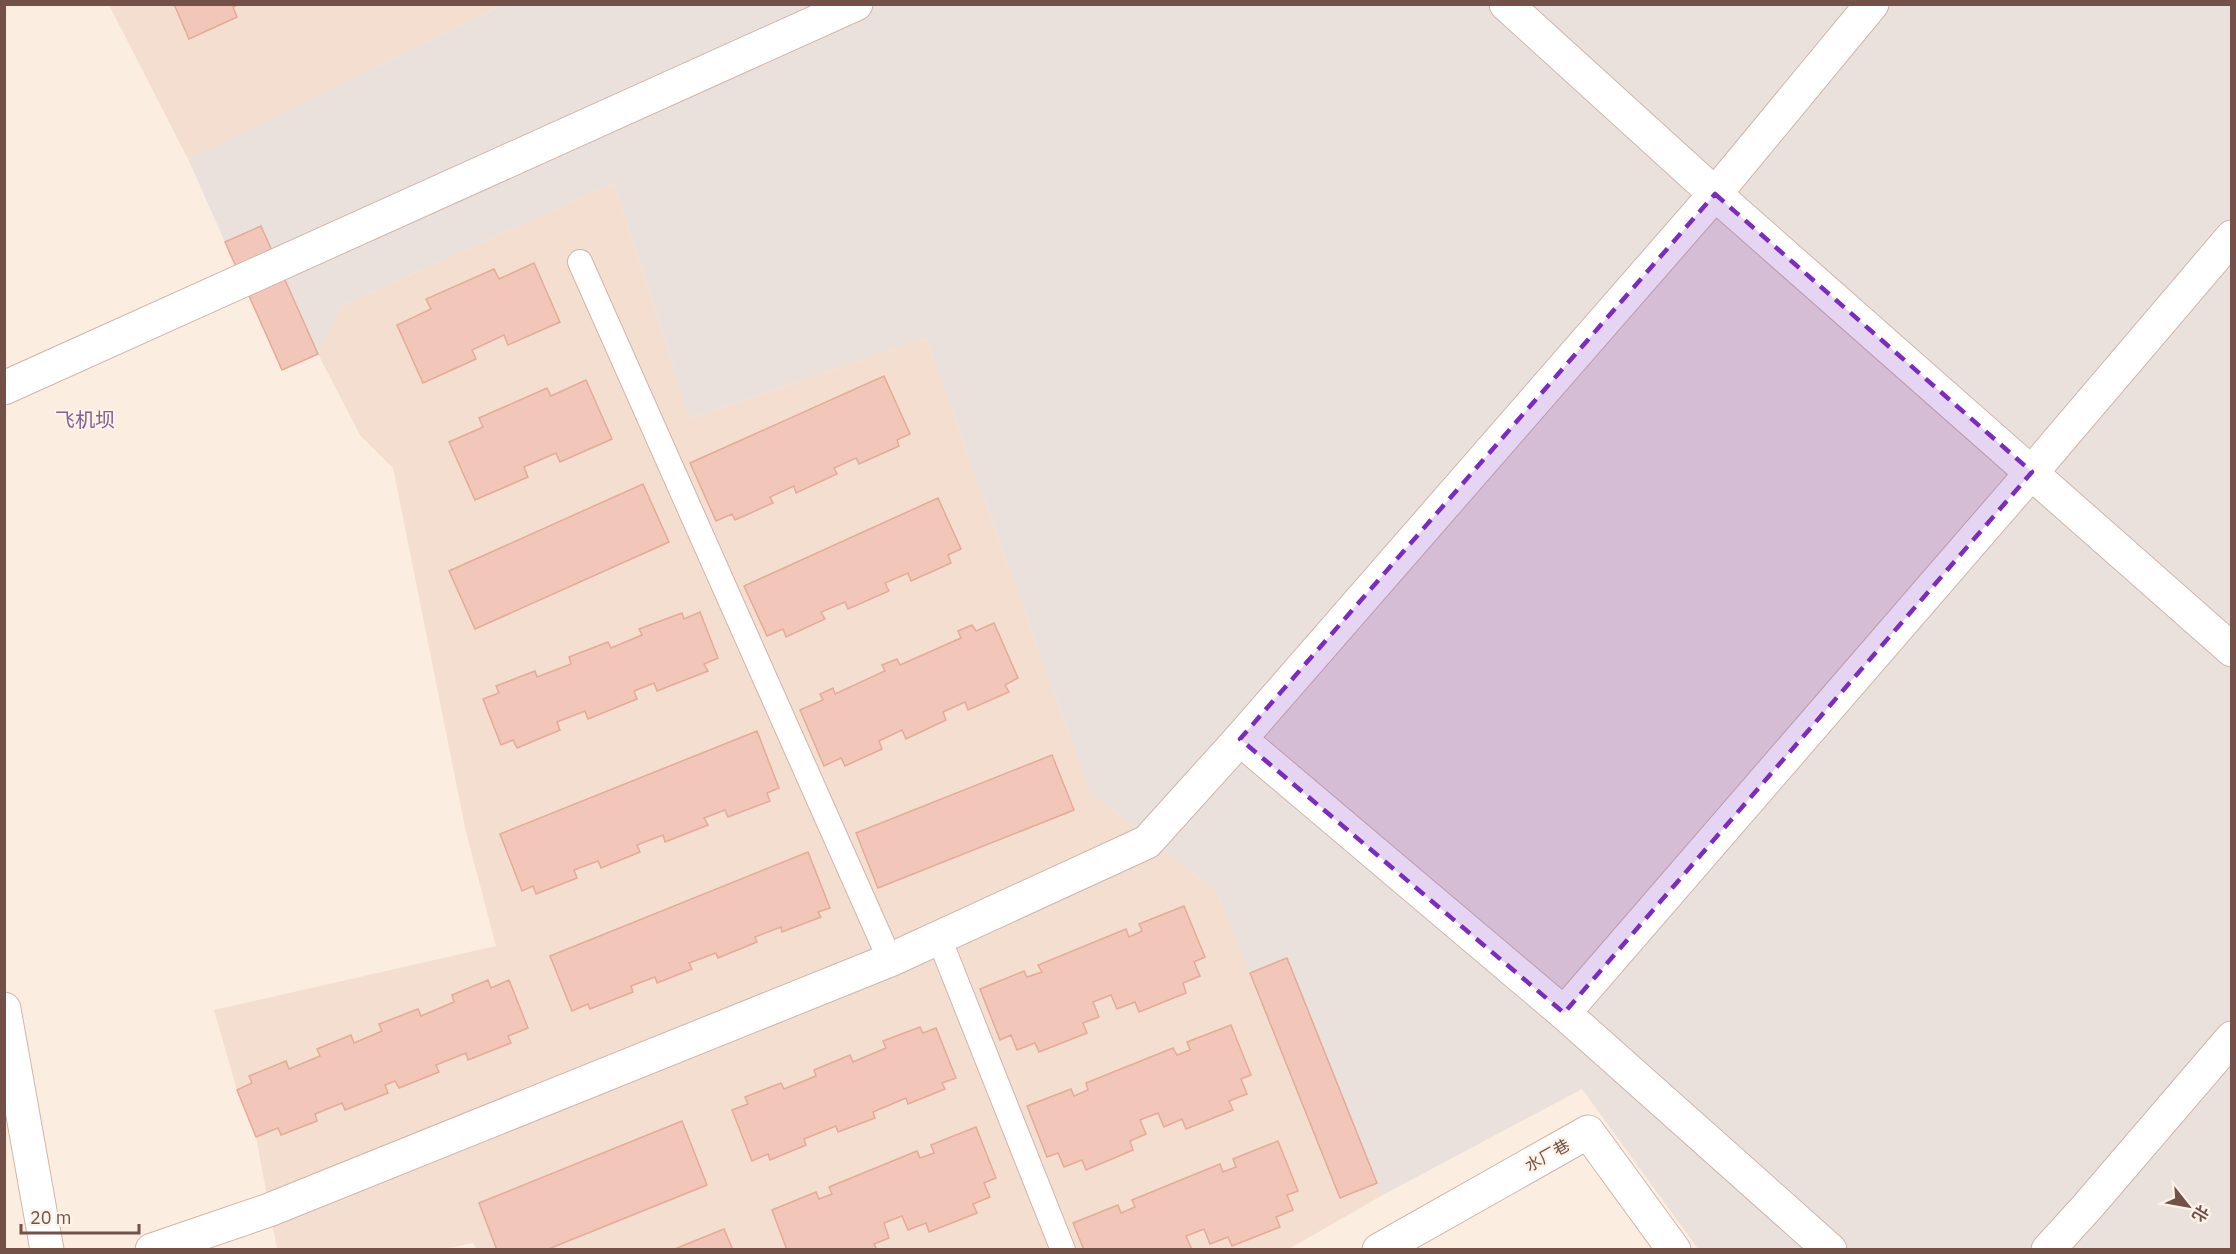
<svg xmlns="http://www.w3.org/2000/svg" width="2236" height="1254" viewBox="0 0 2236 1254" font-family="'IBM Plex Sans','Noto Sans SC',sans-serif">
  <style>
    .residential { fill: #f4decf }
    .industrial { fill: #ebe1dc }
    .building { fill: #f2c6b8; stroke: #e5aa98; stroke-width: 1.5 }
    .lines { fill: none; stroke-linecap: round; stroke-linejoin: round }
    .lane-casing { stroke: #cfb5ab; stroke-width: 26 }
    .street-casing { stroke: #cfb5ab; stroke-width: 35 }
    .secondary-casing { stroke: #d3b4a8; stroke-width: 35 }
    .lane { stroke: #fff; stroke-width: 24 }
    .street { stroke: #fff; stroke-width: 33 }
    .secondary { stroke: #fff; stroke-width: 33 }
    .marked { fill: #7b2cbf; fill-opacity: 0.2; stroke: #7b2cbf; stroke-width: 4.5; stroke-dasharray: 12 8; stroke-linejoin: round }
    .labels { text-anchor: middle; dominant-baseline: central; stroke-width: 4.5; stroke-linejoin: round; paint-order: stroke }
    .street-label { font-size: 16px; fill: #735148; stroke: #fff2e7 }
    .quarter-label { font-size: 20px; fill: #7e6397; stroke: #fff2e7 }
  </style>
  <rect width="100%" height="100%" fill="#fcede1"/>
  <g class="residential">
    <path d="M109 5H502L188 159Z"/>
    <path d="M614 183 690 418 926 338 1090 792 1216 891 1250 972 1287 958 1381 1196 1287 1250H477L473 1243 439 1250 277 1249 256 1137 237 1090 214 1010 496 946 466 832 393 468 360 435 318 354 341 306Z"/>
  </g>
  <path class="industrial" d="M502 5H2231V1249H1698L1582 1089 1381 1196 1287 958 1250 973 1216 891 1090 792 926 338 690 418 614 183 341 306 318 354 282 370 188 159Z"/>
  <g class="building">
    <path d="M174 4H239L233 7 237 17 189 39Z"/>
    <path d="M261 226 318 354 282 370 225 242Z"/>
    <path d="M534 263 560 322 508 345 504 335 472 350 476 359 423 383 397 325 431 309 426 299 494 269 499 279Z"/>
    <path d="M884 376 910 434 897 440 899 446 859 464 856 458 834 468 837 474 796 493 794 486 770 497 773 503 735 520 732 514 716 521 690 463Z"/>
    <path d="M586 380 612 439 560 462 556 453 524 467 528 477 475 500 449 442 483 427 479 418 547 388 551 396Z"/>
    <path d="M643 484 669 542 475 629 449 571Z"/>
    <path d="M938 498 961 549 948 555 951 563 911 581 908 573 885 583 889 591 848 609 845 602 821 612 825 619 786 637 783 629 767 636 744 586Z"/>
    <path d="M700 612 718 658 704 664 708 671 657 691 654 683 634 691 637 699 588 719 585 711 557 722 560 730 517 748 513 740 501 745 483 699 499 693 496 686 535 671 537 677 571 664 569 657 608 642 611 648 642 635 639 629 682 613 684 619Z"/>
    <path d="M994 623 1018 678 1005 685 1009 692 968 710 965 702 943 712 946 720 906 739 902 730 879 741 882 749 845 766 841 758 824 766 800 710 823 700 820 694 833 688 835 694 885 671 882 665 897 659 900 665 961 638 958 631 972 625 976 631Z"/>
    <path d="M757 731 779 788 767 793 770 801 728 817 725 810 704 818 708 825 665 842 663 835 637 845 640 852 601 868 598 861 574 870 577 878 536 894 533 886 522 891 500 834Z"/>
    <path d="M1052 755 1074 810 878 888 856 833Z"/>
    <path d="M808 852 830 908 818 912 821 917 782 932 781 927 755 937 757 942 718 958 716 953 689 963 692 969 657 983 655 977 631 986 633 992 590 1009 588 1004 572 1011 550 956Z"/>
    <path d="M1184 906 1205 957 1194 962 1200 976 1183 983 1186 993 1139 1012 1135 1002 1117 1009 1111 995 1093 1002 1099 1017 1083 1023 1087 1033 1039 1052 1035 1043 1017 1050 1011 1035 1000 1040 980 989 1024 971 1027 977 1042 972 1038 965 1126 929 1129 937 1142 931 1139 924Z"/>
    <path d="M1287 958 1377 1183 1340 1198 1250 973Z"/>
    <path d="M488 980 491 988 509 980 528 1028 508 1036 511 1043 468 1060 466 1053 436 1065 439 1072 399 1088 395 1081 385 1085 388 1093 345 1110 342 1103 315 1114 317 1121 281 1135 278 1128 256 1137 237 1090 252 1083 249 1076 286 1061 289 1069 320 1056 317 1049 351 1035 354 1043 382 1031 379 1024 418 1009 421 1016 454 1002 452 995Z"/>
    <path d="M1231 1025 1251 1075 1241 1079 1247 1094 1229 1101 1233 1110 1186 1129 1182 1119 1164 1127 1158 1113 1140 1120 1146 1134 1130 1141 1133 1150 1086 1170 1082 1160 1064 1167 1058 1153 1047 1157 1027 1106 1071 1089 1074 1096 1088 1090 1086 1083 1173 1048 1177 1055 1190 1050 1187 1042Z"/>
    <path d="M920 1027 923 1033 936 1028 956 1078 942 1083 945 1089 908 1104 906 1098 873 1112 875 1118 838 1132 836 1126 804 1139 806 1145 770 1160 768 1154 752 1161 732 1110 748 1104 745 1097 781 1083 784 1089 816 1076 814 1070 850 1055 853 1062 886 1048 883 1041Z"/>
    <path d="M682 1121 707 1185 546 1250H497L479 1203Z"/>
    <path d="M976 1127 996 1178 984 1183 990 1197 973 1204 977 1213 929 1232 926 1223 908 1230 902 1216 884 1223 889 1238 874 1244 877 1250H787L772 1210 816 1192 819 1199 832 1194 829 1187 917 1151 920 1158 934 1153 931 1145Z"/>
    <path d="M1278 1141 1298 1191 1287 1195 1293 1210 1276 1217 1280 1227 1232 1246 1228 1237 1210 1244 1204 1229 1186 1236 1192 1250H1084L1073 1223 1118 1205 1121 1213 1135 1207 1132 1200 1220 1164 1223 1172 1236 1167 1233 1159Z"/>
    <path d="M724 1229 733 1250H673L682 1246Z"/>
  </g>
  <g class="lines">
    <g class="lane-casing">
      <g id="lane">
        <path d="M580 262 890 960"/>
        <path d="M939 938 1063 1250"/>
      </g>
    </g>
    <g class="street-casing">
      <g id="street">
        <path d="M1506 4 1715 194 2232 650"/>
        <path d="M4 388 856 4"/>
        <path d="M1240 739 1564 1013 2032 472 2232 237"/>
        <path d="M1564 1013 1830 1250"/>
        <path d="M152 1250 269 1210 890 960 1147 842 1240 739 1715 194 1872 4"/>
        <path d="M1379 1250 1588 1132 1674 1250"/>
        <path d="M2048 1250 2088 1206 2232 1038"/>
      </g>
    </g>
    <g class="secondary-casing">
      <path id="secondary" d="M4 1009 47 1250"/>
    </g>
    <use href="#lane" class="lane"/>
    <use href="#street" class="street"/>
    <use href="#secondary" class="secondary"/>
  </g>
  <path class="marked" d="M1715 194 2032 472 1564 1013 1240 739Z"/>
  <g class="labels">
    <g class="street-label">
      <text transform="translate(1547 1155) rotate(-29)">水厂巷</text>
    </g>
    <g class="quarter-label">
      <text x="85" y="419">飞机坝</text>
    </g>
  </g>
  <rect width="2236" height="1254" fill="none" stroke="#735148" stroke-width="12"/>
  <g transform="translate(2188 1206) rotate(121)" stroke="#fff2e7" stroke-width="4.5" paint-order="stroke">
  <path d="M0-4.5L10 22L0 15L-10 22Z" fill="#735148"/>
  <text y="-9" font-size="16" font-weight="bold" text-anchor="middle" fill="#735148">北</text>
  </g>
  <path d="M21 1224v9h118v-9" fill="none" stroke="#735148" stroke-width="3"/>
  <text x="30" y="1224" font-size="18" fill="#735148" stroke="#fff2e7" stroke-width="4.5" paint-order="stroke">20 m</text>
</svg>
